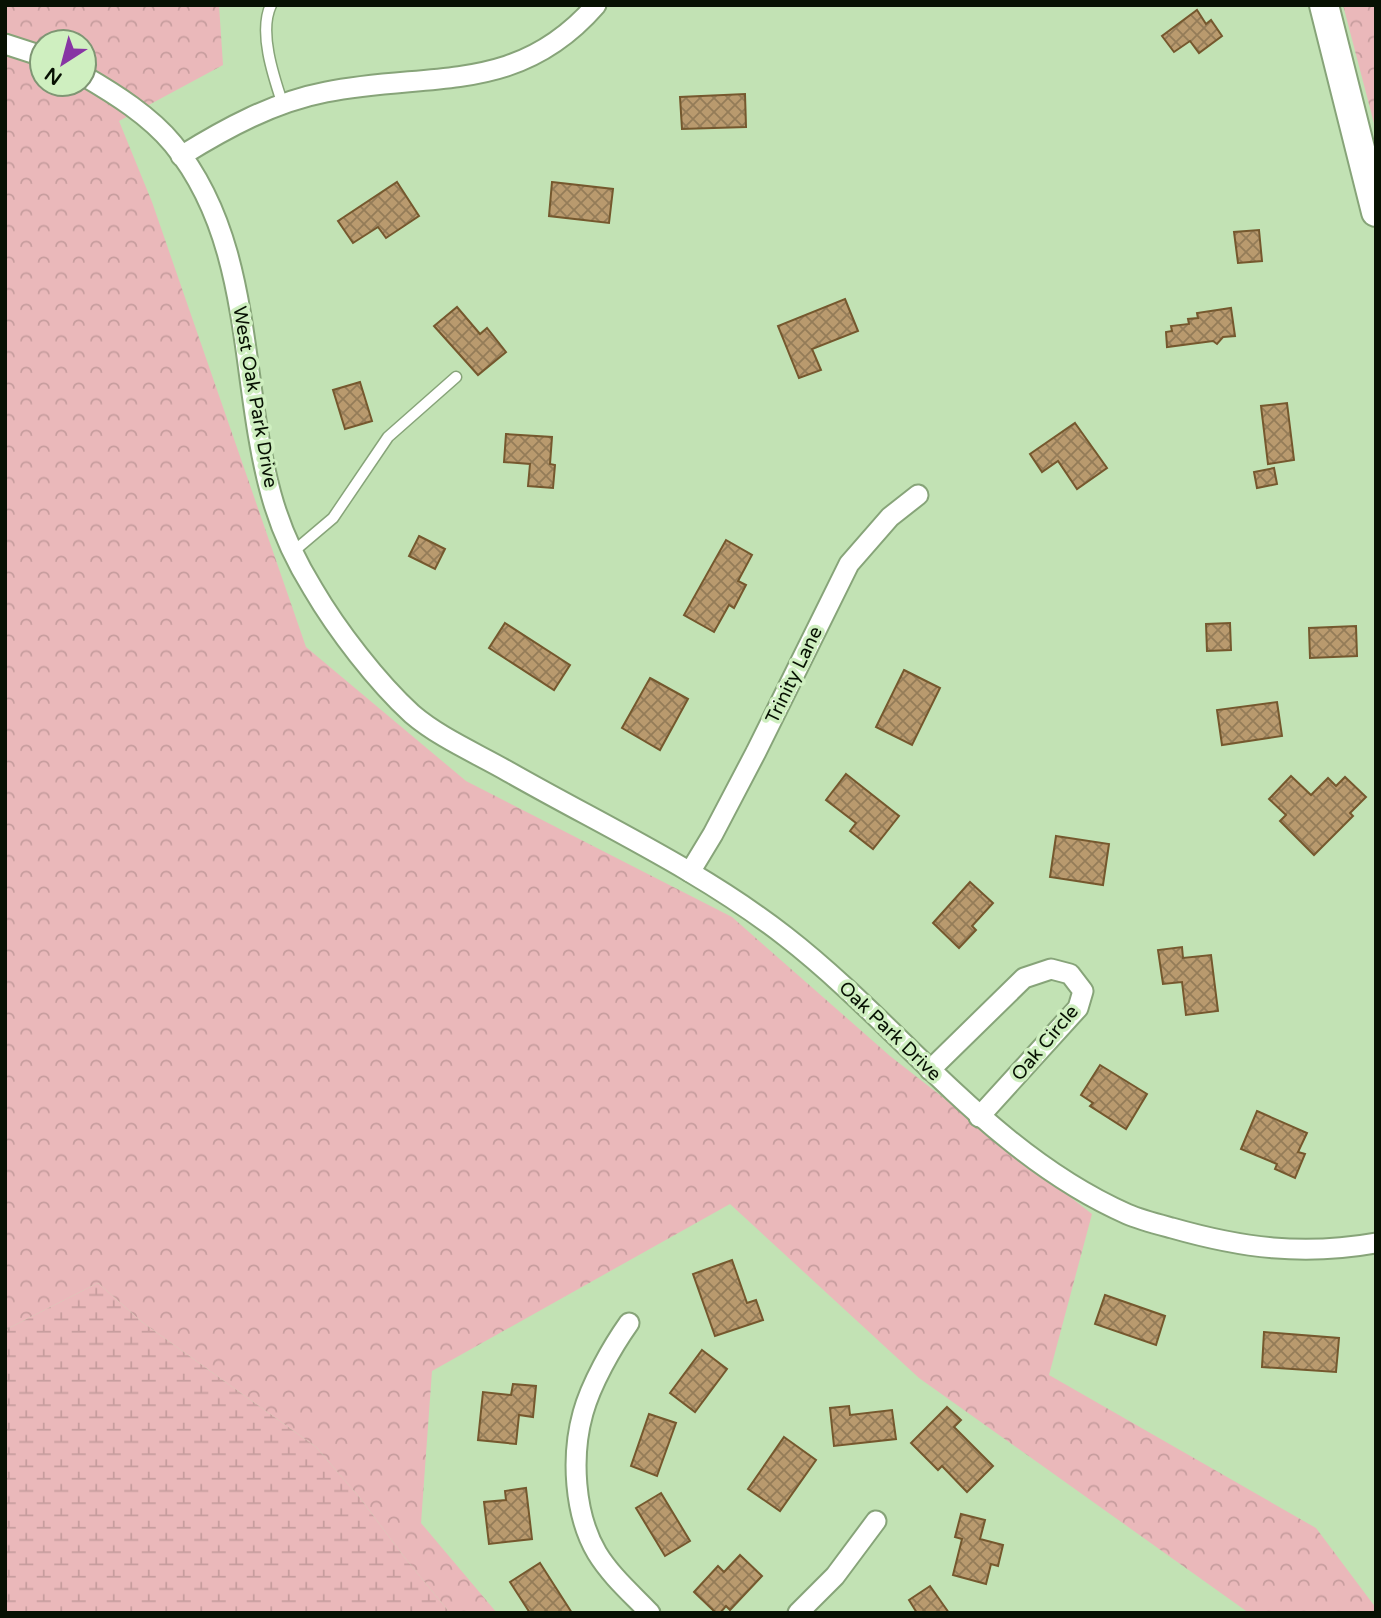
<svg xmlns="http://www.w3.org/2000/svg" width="1381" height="1618" viewBox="0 0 1381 1618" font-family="'Varela Round',sans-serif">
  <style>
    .forest { fill: url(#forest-crowns); fill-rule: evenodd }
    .wetland { fill: url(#wetland-marsh) }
    .building { fill: url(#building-cross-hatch); stroke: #75582e; stroke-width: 2 }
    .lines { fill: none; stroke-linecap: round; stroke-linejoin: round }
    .service-casing { stroke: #87a479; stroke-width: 13 }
    .minor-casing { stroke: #87a479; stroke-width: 23 }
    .secondary-casing { stroke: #87a479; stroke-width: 32 }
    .service { stroke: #fff; stroke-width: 10 }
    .minor { stroke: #fff; stroke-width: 19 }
    .secondary { stroke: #fff; stroke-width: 28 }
    .labels { text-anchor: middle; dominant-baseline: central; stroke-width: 7; stroke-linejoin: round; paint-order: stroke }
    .street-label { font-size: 19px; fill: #071103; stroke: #cfefc0 }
  </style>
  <defs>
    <pattern id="forest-crowns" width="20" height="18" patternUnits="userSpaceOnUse" patternTransform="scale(1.75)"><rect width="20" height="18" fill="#eab8ba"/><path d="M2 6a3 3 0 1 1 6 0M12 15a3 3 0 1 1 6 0" fill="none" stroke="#c79d9e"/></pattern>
    <pattern id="wetland-marsh" width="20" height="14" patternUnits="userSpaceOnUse" patternTransform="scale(1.75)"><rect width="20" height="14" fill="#eab8ba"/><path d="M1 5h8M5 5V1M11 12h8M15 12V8" fill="none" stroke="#c79d9e"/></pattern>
    <pattern id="building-cross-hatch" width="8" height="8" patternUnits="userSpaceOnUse" patternTransform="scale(1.75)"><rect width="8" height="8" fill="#b99a6e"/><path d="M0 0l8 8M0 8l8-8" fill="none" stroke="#947c58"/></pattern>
  </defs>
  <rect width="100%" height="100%" fill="#c2e2b4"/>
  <g class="forest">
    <path d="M5 5H219L223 65 119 121 152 202 306 647 466 781 732 917 890 1056 1092 1214 1049 1375 1316 1528 1376 1608V1613H1249L919 1378 730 1204 432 1371 421 1523 497 1613H450L405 1558 360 1498 316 1447 142 1322 98 1283 5 1330ZM42 42H84V84H42Z"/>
    <path d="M1343 5H1376V131Z"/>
  </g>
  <path class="wetland" d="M98 1283 142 1322 316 1447 360 1498 405 1558 450 1613H5V1330Z"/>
  <g class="building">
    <path d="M1197 10 1206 24 1211 20 1222 36 1199 53 1190 41 1174 52 1162 36Z"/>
    <path d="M745 94 746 127 682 129 680 97Z"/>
    <path d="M397 182 419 216 386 238 378 227 353 243 338 221Z"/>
    <path d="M552 182 613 189 609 223 549 216Z"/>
    <path d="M1259 230 1262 261 1238 263 1234 232Z"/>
    <path d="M845 299 858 331 812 349 821 370 799 378 778 326Z"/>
    <path d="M457 307 480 334 487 328 506 352 478 375 434 326Z"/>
    <path d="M1231 308 1235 336 1223 337 1217 344 1213 341 1167 347 1166 332 1172 331 1171 326 1189 324 1188 319 1198 318 1197 313Z"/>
    <path d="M360 382 372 421 345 429 333 390Z"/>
    <path d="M1287 403 1294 460 1268 464 1261 406Z"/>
    <path d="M1075 423 1107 468 1077 489 1058 461 1042 472 1030 454Z"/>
    <path d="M506 434 552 437 550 464 555 465 553 488 528 486 530 464 504 462Z"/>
    <path d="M1274 468 1277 484 1257 488 1254 472Z"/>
    <path d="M419 536 445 549 435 569 409 556Z"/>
    <path d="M726 540 752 555 738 581 746 585 734 608 729 605 714 632 684 615Z"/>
    <path d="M505 623 570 665 554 690 489 648Z"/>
    <path d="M1230 623 1231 650 1207 651 1206 624Z"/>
    <path d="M1356 626 1357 656 1310 658 1309 628Z"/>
    <path d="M904 670 940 688 912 745 876 727Z"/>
    <path d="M650 678 688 699 660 750 622 728Z"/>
    <path d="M1277 702 1282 736 1222 745 1217 710Z"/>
    <path d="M846 774 899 816 873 849 850 831 856 823 826 800Z"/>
    <path d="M1291 776 1311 795 1328 778 1336 786 1345 777 1366 797 1350 813 1353 816 1314 855 1280 821 1286 815 1269 799Z"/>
    <path d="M1056 836 1109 844 1103 885 1050 877Z"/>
    <path d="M970 882 993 903 972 926 976 930 959 948 933 923Z"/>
    <path d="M1182 947 1183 958 1211 955 1218 1011 1186 1015 1182 982 1163 984 1158 950Z"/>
    <path d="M1100 1065 1147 1094 1126 1129 1090 1106 1093 1103 1081 1095Z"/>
    <path d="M1257 1111 1307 1133 1298 1152 1305 1154 1295 1178 1275 1169 1277 1164 1241 1149Z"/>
    <path d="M732 1260 747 1303 756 1300 763 1320 715 1336 693 1274Z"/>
    <path d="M1105 1295 1165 1316 1156 1345 1095 1324Z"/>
    <path d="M1264 1332 1339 1338 1336 1372 1262 1367Z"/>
    <path d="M702 1350 727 1369 695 1412 670 1393Z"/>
    <path d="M513 1384 536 1386 533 1417 519 1415 516 1444 478 1440 483 1392 511 1395Z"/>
    <path d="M849 1406 850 1415 892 1410 896 1439 834 1446 830 1408Z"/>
    <path d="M947 1407 961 1420 954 1427 993 1466 967 1492 942 1466 938 1470 911 1443Z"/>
    <path d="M649 1414 676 1423 657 1476 631 1466Z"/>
    <path d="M784 1437 816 1460 780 1511 748 1489Z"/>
    <path d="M526 1488 532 1539 489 1544 484 1502 506 1500 505 1491Z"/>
    <path d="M661 1493 690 1541 665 1556 636 1508Z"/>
    <path d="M961 1514 985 1520 980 1539 1003 1545 998 1566 991 1564 986 1584 953 1575 962 1539 955 1537Z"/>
    <path d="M740 1555 762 1576 730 1610 726 1606 720 1613H716L694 1592 718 1566 724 1572Z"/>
    <path d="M540 1563 572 1613H530L510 1582Z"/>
    <path d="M930 1586 949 1613H917L909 1600Z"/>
  </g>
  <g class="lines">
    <g class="service-casing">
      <g id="service">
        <path d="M271 5C258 32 274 78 283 105"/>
        <path d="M294 551 333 518 388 437 456 377"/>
      </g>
    </g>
    <g class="minor-casing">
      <g id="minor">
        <path d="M5 44 42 56"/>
        <path d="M84 76C115 94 150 116 173 144 254 243 239 378 271 494 280 527 295 560 313 589 337 630 377 682 412 714 440 738 478 754 509 772 602 825 700 870 785 936 901 1026 989 1153 1127 1214 1141 1220 1157 1224 1172 1228 1242 1248 1303 1256 1376 1243"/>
        <path d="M181 156C226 128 274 102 326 92 431 71 517 96 596 5"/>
        <path d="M690 872 713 834 756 752 849 564 890 517 918 495"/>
        <path d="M930 1070 1024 978 1051 969 1070 974 1083 991 1078 1008 979 1117"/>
        <path d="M629 1323C612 1347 591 1384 583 1413 571 1456 574 1514 597 1553 611 1576 632 1594 650 1613"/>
        <path d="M798 1613 835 1576 876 1521"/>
      </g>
    </g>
    <g class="secondary-casing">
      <path id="secondary" d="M1324 5 1376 212"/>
    </g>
    <use href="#service" class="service"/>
    <use href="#minor" class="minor"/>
    <use href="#secondary" class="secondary"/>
  </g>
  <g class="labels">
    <g class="street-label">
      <text transform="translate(255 397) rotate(80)">West Oak Park Drive</text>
      <text transform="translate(794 675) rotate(-64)">Trinity Lane</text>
      <text transform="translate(890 1031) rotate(44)">Oak Park Drive</text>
      <text transform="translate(1045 1043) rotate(-50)">Oak Circle</text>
    </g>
  </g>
  <rect width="1381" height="1618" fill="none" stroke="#071103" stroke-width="14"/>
  <g transform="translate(63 63) rotate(216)"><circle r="33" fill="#cfefc0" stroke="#7f9674" stroke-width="2"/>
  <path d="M0-5L12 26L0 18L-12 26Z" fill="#8735a4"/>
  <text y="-10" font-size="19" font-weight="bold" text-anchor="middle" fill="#071103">N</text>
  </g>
</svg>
